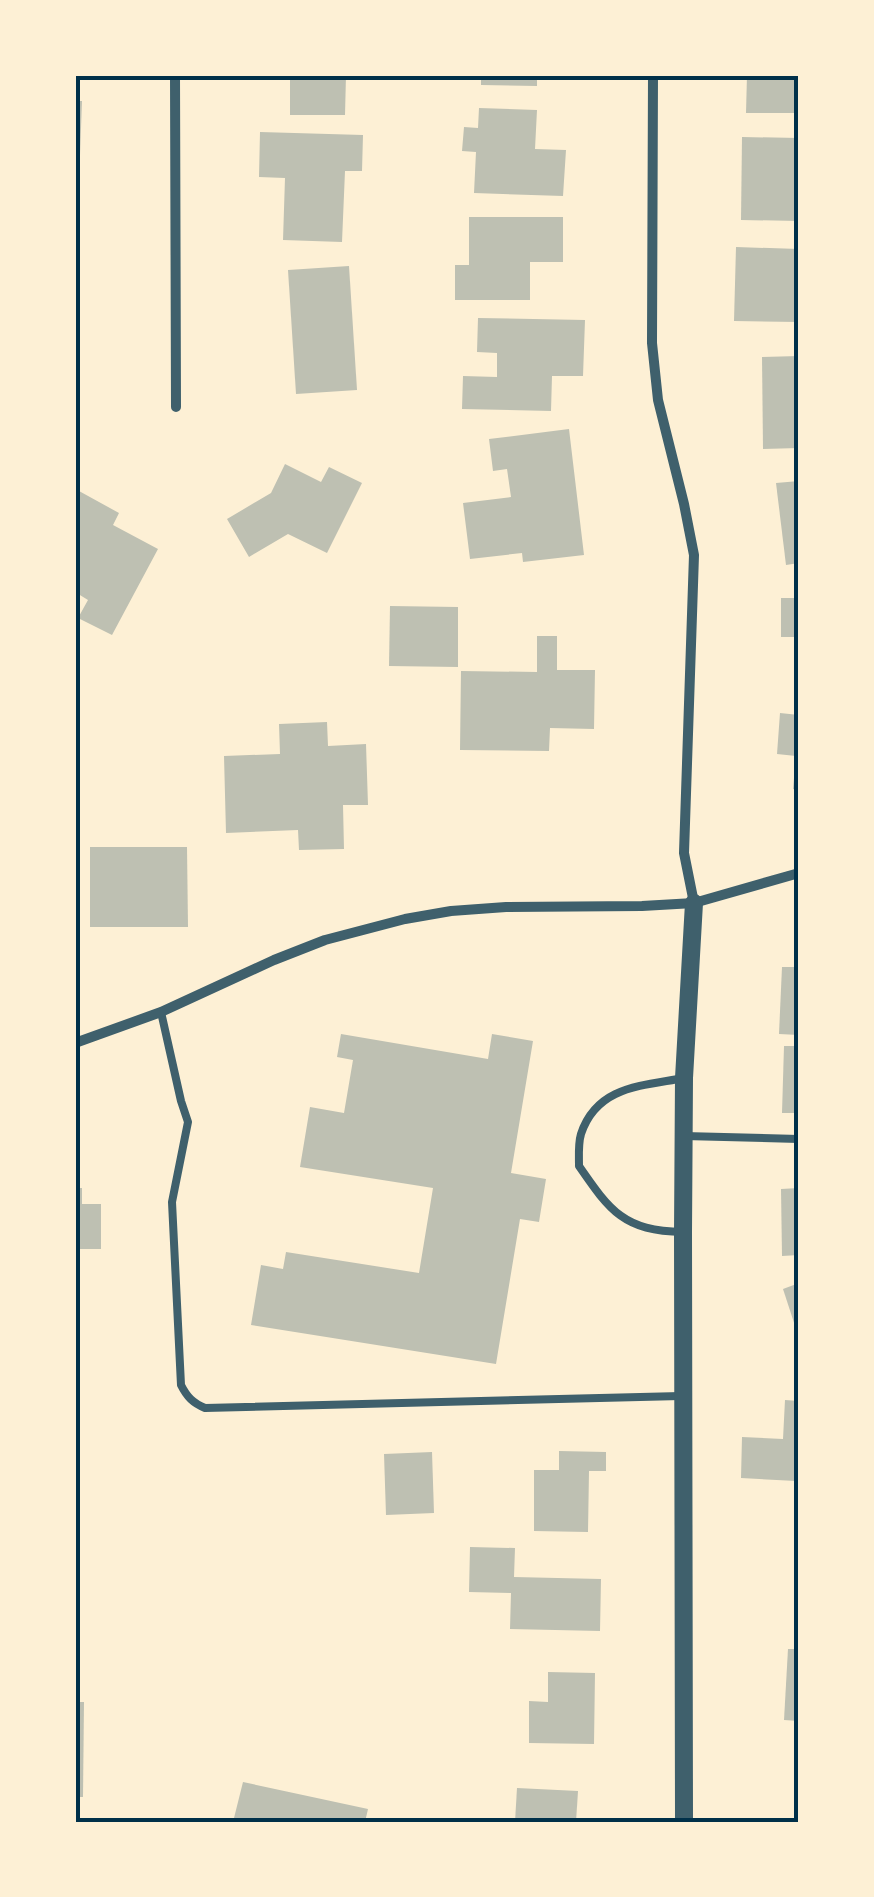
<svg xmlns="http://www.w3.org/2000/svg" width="874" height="1897" viewBox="0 0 874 1897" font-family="'Playfair Display',serif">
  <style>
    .building { fill: #bec0b2 }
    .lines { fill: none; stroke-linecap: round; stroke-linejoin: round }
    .service { stroke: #3f606c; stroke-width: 8 }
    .minor { stroke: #3f606c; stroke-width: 10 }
    .tertiary { stroke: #3f606c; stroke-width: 18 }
    .neatline { fill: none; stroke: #003049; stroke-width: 4 }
  </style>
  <rect width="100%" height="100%" fill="#fdf0d5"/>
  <g class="building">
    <path d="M290 75H346L345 115H290Z"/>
    <path d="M481 75H537V86L481 85Z"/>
    <path d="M747 75H799V113H746Z"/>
    <path d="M75 101H82L78 209H75Z"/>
    <path d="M479 108 537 110 535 149 566 150 563 196 474 193 476 152 462 151 464 127 478 128Z"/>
    <path d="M260 132 363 135 362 171H345L342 242 283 240 285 178 259 177Z"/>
    <path d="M742 137 799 138V221L741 220Z"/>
    <path d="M469 217H563V262H530V300H455V265H469Z"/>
    <path d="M736 247 799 249V322L734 321Z"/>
    <path d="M349 266 357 390 296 394 288 270Z"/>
    <path d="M478 318 585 320 583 376H552L551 411 462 409 463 376 497 377V353L477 352Z"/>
    <path d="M799 356V448L763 449 762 357Z"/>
    <path d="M569 429 584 555 523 562 522 553 470 559 463 503 511 497 507 469 493 471 489 439Z"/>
    <path d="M285 464 321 482 329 467 362 483 327 553 288 534 249 557 227 519 271 493Z"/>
    <path d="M799 481V563L786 565 776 483Z"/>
    <path d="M79 491 119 513 113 525 158 549 112 635 78 618 88 600 75 592V498Z"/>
    <rect x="781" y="598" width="18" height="39"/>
    <path d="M390 606 458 607V667L389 666Z"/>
    <path d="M537 636H557V670H595L594 729 550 728 549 751 460 750 461 671 537 672Z"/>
    <path d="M780 713 799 715V791L793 789 796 756 777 754Z"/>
    <path d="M327 722 328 746 366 744 368 805H343L344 849 299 850 298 830 226 833 224 756 280 754 279 724Z"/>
    <path d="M90 847H187L188 927H90Z"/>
    <path d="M782 967H799V1035L779 1034Z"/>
    <path d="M341 1034 488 1059 492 1034 533 1041 511 1173 546 1179 539 1222 520 1219 496 1364 251 1325 261 1265 283 1269 286 1252 419 1273 433 1188 300 1167 310 1107 344 1113 353 1060 337 1057Z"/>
    <path d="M784 1046H799V1113H782Z"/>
    <path d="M75 1188H82V1204H101V1249H75Z"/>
    <path d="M799 1188V1255L782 1256 781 1189Z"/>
    <path d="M799 1283V1335H798L783 1289Z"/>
    <path d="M785 1400 799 1401V1492H795L796 1481 741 1478 742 1437 783 1439Z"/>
    <path d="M559 1451 606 1452V1471H589L588 1532 534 1531V1470H559Z"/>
    <path d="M432 1452 434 1513 386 1515 384 1454Z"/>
    <path d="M470 1547 515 1548 514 1577 601 1579 600 1631 510 1629 511 1593 469 1592Z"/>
    <path d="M788 1649H799V1721L784 1720Z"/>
    <path d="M548 1672 595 1673 594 1744 529 1743V1701L548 1702Z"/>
    <path d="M75 1702H84L83 1797H75Z"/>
    <path d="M243 1782 368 1809 365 1822H233Z"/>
    <path d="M517 1788 578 1791 576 1822H515Z"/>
  </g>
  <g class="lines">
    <g class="service">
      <path d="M161 1012 181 1101 188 1122 172 1202 181 1385C187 1397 193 1403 205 1408L681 1396"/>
      <path d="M684 1136 799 1139"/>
      <path d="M683 1232C624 1231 610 1211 579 1166 579 1156 578 1144 581 1134 597 1086 642 1086 684 1078"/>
    </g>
    <g class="minor">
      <path d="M175 75 176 407"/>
      <path d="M653 75 652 343 658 400 684 504 694 555 684 853 694 903"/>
      <path d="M75 1043 161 1012 274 960 325 940 405 919 451 911 506 907 642 906 694 903 799 873"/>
    </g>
    <path class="tertiary" d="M684 1822 683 1232 684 1078 694 903"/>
  </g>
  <rect width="874" height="1897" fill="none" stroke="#fdf0d5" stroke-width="155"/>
  <rect x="78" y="78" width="718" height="1742" class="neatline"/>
</svg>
